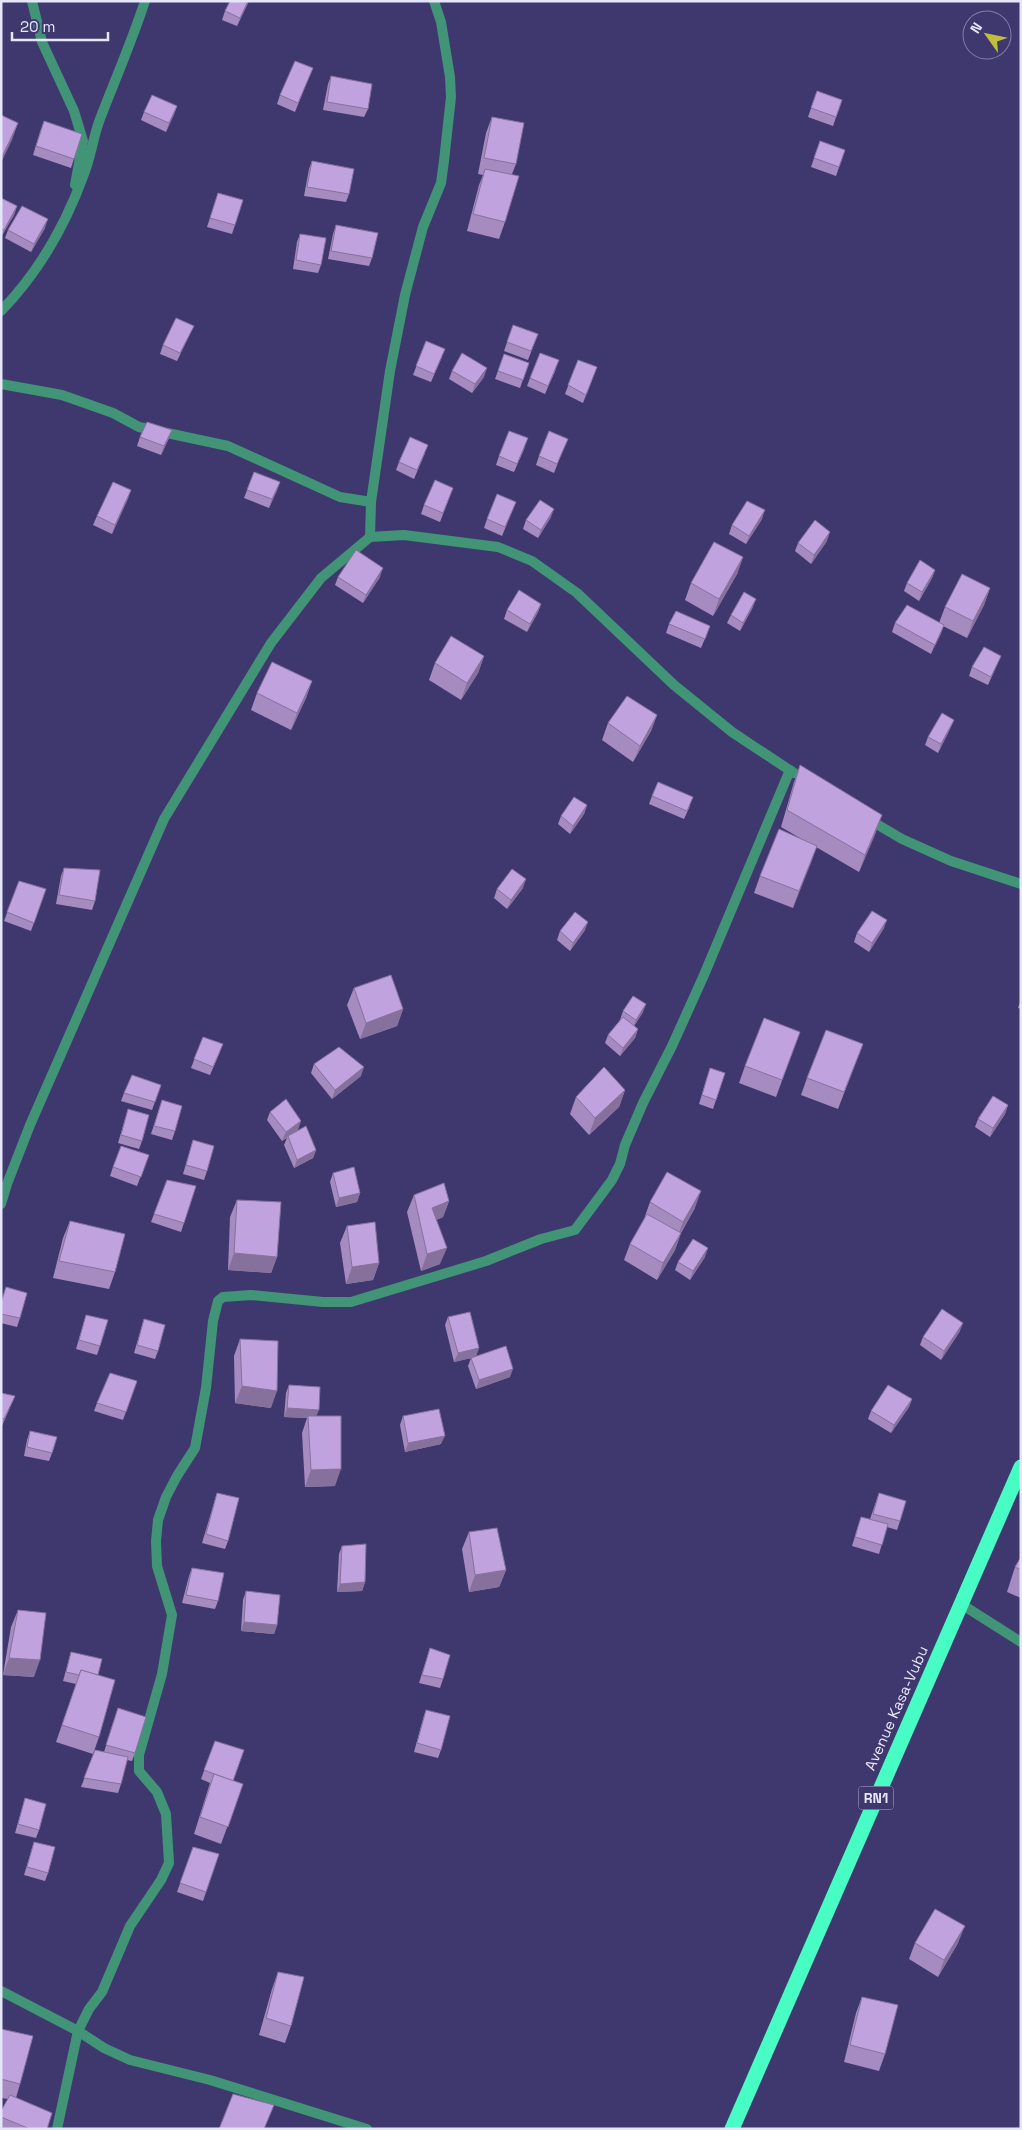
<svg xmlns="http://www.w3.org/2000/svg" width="1022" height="2130" viewBox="0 0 1022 2130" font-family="'Space Grotesk',sans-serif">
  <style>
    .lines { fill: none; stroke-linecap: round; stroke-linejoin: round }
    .street { stroke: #429476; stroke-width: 10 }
    .highway { stroke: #47fdc4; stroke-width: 15 }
    .wall { fill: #a58bc0 }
    .shaded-wall { fill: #86719c }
    .building { fill: #c0a2df; stroke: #86719c }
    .labels { text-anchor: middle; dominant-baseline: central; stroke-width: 5; stroke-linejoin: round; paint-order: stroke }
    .shield { fill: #3f386f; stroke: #b4b2d0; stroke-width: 1 }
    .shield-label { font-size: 14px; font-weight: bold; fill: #e6e6fa }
    .street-label { font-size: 15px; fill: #e6e6fa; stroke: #3f386f }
  </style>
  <rect width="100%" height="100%" fill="#3f386f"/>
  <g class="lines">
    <g class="street">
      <path d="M32 1 42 42 74 111 83 141 75 185"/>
      <path d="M1 311C38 273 66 224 84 174 91 157 93 137 100 119 115 80 132 41 145 1"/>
      <path d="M1 384 62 395 113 413 139 427 228 446 340 497 371 502"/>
      <path d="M370 537 371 502 390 371 405 295 423 227 441 183 444 161 451 97 450 77 441 22 434 1"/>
      <path d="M868 819 902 839 951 861 1021 884"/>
      <path d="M1 1204 7 1184 30 1125 164 819 271 643 321 578 370 537 404 535 498 547 532 561 577 593 674 685 732 732 794 773"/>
      <path d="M961 1604 1021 1642"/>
      <path d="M1 1991 78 2031 104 2048 130 2060 210 2080 367 2129"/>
      <path d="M57 2129 78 2031 89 2009 102 1992 130 1926 161 1880 169 1863 166 1814 157 1792 139 1771V1755L162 1674 172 1615 157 1566 156 1541 158 1520 166 1497 177 1476 195 1448 206 1388 213 1321 218 1301 223 1297 251 1295 323 1302H351L486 1261 541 1239 575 1230 612 1180 620 1164 625 1145 643 1103 672 1046 704 975 790 770"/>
    </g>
    <path class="highway" d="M732 2129 1021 1467"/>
  </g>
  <g class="wall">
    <path d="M249 1 237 26 222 20 225 11Z"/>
    <path d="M331 76 368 109 364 117 323 110 328 84Z"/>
    <path d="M309 77 295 112 277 104 280 95Z"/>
    <path d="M817 91 842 100 833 126 808 117Z"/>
    <path d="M177 106 166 132 141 120 144 112Z"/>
    <path d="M492 117 516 164 512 174 505 222 499 239 467 231 479 185 483 175 478 174 486 133Z"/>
    <path d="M41 129 82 134 71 168 33 155Z"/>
    <path d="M820 141 845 150 836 176 811 167Z"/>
    <path d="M312 161 349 194 346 202 304 196 309 169Z"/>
    <path d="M218 193 235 225 232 234 207 227Z"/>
    <path d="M1 198 17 206 14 215 1 237Z"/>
    <path d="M336 225 372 258 369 266 328 259 333 234Z"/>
    <path d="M45 228 31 252 5 238 8 230Z"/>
    <path d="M300 234 321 265 318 273 293 269 297 242Z"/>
    <path d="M513 325 538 334 528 360 504 351Z"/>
    <path d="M190 334 177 361 160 354 163 345Z"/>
    <path d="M426 341 442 357 431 382 413 375Z"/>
    <path d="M504 354 529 363 520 388 495 379Z"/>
    <path d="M578 360 597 367 583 403 565 394Z"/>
    <path d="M556 369 545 394 527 386 530 378Z"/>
    <path d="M452 371 484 377 472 393 449 379Z"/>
    <path d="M140 437 169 438 161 455 137 446Z"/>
    <path d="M525 447 514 472 496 465 499 456Z"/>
    <path d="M564 447 554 473 536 465 539 456Z"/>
    <path d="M425 453 414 479 396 470 399 462Z"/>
    <path d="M254 472 280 482 269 508 244 498Z"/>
    <path d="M131 490 112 534 93 525 97 516Z"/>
    <path d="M450 496 440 522 421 514 424 505Z"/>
    <path d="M516 502 502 536 484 528 487 519Z"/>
    <path d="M551 517 538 538 523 529 526 520Z"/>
    <path d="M762 519 746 544 729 534 732 525Z"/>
    <path d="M827 541 811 564 795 551 798 543Z"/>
    <path d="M743 557 737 574 713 616 685 600 691 583Z"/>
    <path d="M935 570 932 578 919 601 904 591 907 583Z"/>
    <path d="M338 577H380L363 603 335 585Z"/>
    <path d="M990 588 984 605 967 638 943 626 931 654 892 632 895 623H939L945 607Z"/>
    <path d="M541 604 538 612 527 632 504 619 507 610Z"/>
    <path d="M753 607 740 631 727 623 731 615Z"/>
    <path d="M669 624 707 634 701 648 666 633Z"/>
    <path d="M484 656 478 673 461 700 429 680 435 663Z"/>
    <path d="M1001 656 988 685 969 676 972 667Z"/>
    <path d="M312 681 306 698 291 730 251 710 257 693Z"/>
    <path d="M657 715 651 731 633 762 602 740 608 723Z"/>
    <path d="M954 720 950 729 938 753 925 745 928 737Z"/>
    <path d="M800 765 876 832 859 872 816 847 793 908 754 893 760 876 805 841 781 827 794 782Z"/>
    <path d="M652 796 690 806 684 819 649 804Z"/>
    <path d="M587 805 584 814 570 834 558 824 561 816Z"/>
    <path d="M64 868 95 901 92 910 56 904 61 876Z"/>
    <path d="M19 881 46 889 31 931 4 921Z"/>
    <path d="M523 888 507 909 494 898 497 889Z"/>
    <path d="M884 928 869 952 854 942 857 933Z"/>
    <path d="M585 930 570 951 557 940 560 931Z"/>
    <path d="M354 988 403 1009 397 1026 360 1039 347 1005Z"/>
    <path d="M1021 999V1009L1018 1008Z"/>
    <path d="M623 1011 643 1012 634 1026 638 1029 635 1038 620 1056 605 1043 608 1035 620 1020Z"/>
    <path d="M800 1032 776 1097 739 1083 745 1066Z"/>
    <path d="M203 1037 220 1052 210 1075 191 1068Z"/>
    <path d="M863 1044 838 1109 801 1095 807 1078Z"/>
    <path d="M314 1064 361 1076 332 1099 311 1073Z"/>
    <path d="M725 1073 713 1109 699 1104 707 1077Z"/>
    <path d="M161 1085 152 1110 121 1101 124 1093Z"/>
    <path d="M625 1090 619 1107 589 1135 570 1114 576 1097Z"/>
    <path d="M162 1100 175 1131 172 1140 151 1134Z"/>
    <path d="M1008 1105 1005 1114 990 1137 975 1127 978 1119Z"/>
    <path d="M128 1109 142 1141 139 1149 118 1143Z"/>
    <path d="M270 1112 298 1130 293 1133 316 1150 313 1158 294 1168 284 1145 287 1138 282 1141 267 1120Z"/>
    <path d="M193 1140 207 1171 204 1180 183 1174Z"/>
    <path d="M149 1155 137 1186 110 1176 113 1167Z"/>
    <path d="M333 1173 360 1193 357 1202 336 1207 330 1182Z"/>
    <path d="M167 1180 196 1186 181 1232 151 1222Z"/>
    <path d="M414 1195 449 1201 443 1217 436 1220 440 1264 421 1271 407 1212Z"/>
    <path d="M237 1200 277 1257 271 1273 228 1270 230 1217Z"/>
    <path d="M650 1202 695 1208 681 1233 675 1250 657 1280 624 1260 630 1244 644 1219Z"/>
    <path d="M70 1221 115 1272 109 1289 53 1278 63 1238Z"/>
    <path d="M347 1226 379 1263 373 1280 346 1284 340 1243Z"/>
    <path d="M705 1257 690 1280 675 1270 678 1262Z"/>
    <path d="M6 1287 20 1318 17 1327 1 1323V1301Z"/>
    <path d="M86 1315 100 1346 97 1355 76 1349Z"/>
    <path d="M448 1317 476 1356 510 1377 476 1389 468 1366 471 1358 454 1362 445 1325Z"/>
    <path d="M144 1319 158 1351 155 1359 134 1353Z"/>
    <path d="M960 1331 941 1360 920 1345 923 1337Z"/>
    <path d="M240 1339 271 1408 235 1403 234 1356Z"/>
    <path d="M137 1381 123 1420 94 1411 97 1403Z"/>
    <path d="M289 1385 316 1416 335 1486 305 1487 302 1433 307 1418 284 1417 286 1393Z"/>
    <path d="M1 1393 15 1396 1 1428Z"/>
    <path d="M912 1399 909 1407 891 1433 868 1419 871 1411Z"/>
    <path d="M403 1416 441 1444 405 1452 400 1425Z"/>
    <path d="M30 1431 52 1453 49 1461 24 1456 27 1440Z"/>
    <path d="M217 1493 228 1541 225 1549 202 1543Z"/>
    <path d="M879 1493 900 1521 897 1530 887 1527 879 1554 852 1546 861 1517 870 1519Z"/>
    <path d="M469 1532 506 1570 499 1587 469 1592 462 1549Z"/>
    <path d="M342 1546 365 1582 362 1591 337 1592 339 1554Z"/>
    <path d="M1021 1557V1598L1007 1592 1015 1567Z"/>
    <path d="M192 1568 218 1601 215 1609 182 1603 189 1576Z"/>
    <path d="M246 1591 277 1625 274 1634 241 1631 243 1600Z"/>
    <path d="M18 1610 34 1677 3 1675 11 1627Z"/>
    <path d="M430 1648 443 1679 440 1688 419 1683Z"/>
    <path d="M71 1652 97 1675 99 1737 93 1754 56 1742 76 1684 63 1681Z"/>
    <path d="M118 1708 135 1753 132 1761 127 1760 121 1784 118 1793 81 1787 95 1750 104 1752Z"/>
    <path d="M426 1710 441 1750 438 1758 414 1752 423 1719Z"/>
    <path d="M215 1741 233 1781 243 1784 221 1844 194 1834 210 1783 201 1779Z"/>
    <path d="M25 1798 39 1830 36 1838 15 1833Z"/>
    <path d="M34 1842 48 1873 45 1881 24 1875Z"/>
    <path d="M193 1847 219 1854 203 1901 177 1892Z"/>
    <path d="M915 1943H958L938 1977 909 1959Z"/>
    <path d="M278 1972 291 2026 285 2043 259 2035 272 1989Z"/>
    <path d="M862 1997 885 2054 879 2071 844 2062 856 2013Z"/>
    <path d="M1 2029 20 2084 16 2098 47 2129H6L1 2127V2111L8 2099 1 2098Z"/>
  </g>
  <g class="shaded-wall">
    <path d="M248 1H249L237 26 240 18Z"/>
    <path d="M177 106 174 115 166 132 169 123Z"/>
    <path d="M18 123 12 140 1 163V159Z"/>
    <path d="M17 206 14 215 1 237 4 230Z"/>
    <path d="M48 219 45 228 31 252 34 244Z"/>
    <path d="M487 368 484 377 472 393 475 384Z"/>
    <path d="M172 430 169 438 161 455 164 446Z"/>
    <path d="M280 482 277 491 269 508 272 499Z"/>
    <path d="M131 490 128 499 112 534 115 525Z"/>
    <path d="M554 509 551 517 538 538 541 530Z"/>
    <path d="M765 510 762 519 746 544 749 536Z"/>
    <path d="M830 532 827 541 811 564 814 555Z"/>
    <path d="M743 557 737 574 713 616 719 599Z"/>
    <path d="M383 568 380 577 363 603 366 595Z"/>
    <path d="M935 570 932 578 919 601 922 592Z"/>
    <path d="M990 588 984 605 967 638 973 621Z"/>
    <path d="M756 599 753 607 740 631 743 623Z"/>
    <path d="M541 604 538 612 527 632 530 624Z"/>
    <path d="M944 625 941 634 931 654 935 645Z"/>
    <path d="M484 656 478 673 461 700 467 683Z"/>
    <path d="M312 681 306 698 291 730 297 713Z"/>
    <path d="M657 715 651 731 633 762 640 746Z"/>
    <path d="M954 720 950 729 938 753 941 744Z"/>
    <path d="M587 805 584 814 570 834 573 826Z"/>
    <path d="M882 815 876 832 859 872 865 855Z"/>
    <path d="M817 846 811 863 793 908 799 891Z"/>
    <path d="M526 879 523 888 507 909 511 900Z"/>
    <path d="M887 920 884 928 869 952 872 943Z"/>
    <path d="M588 922 585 930 570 951 573 943Z"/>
    <path d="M646 1004 643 1012 633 1028 636 1020Z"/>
    <path d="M403 1009 397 1026 360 1039 366 1023Z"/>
    <path d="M638 1029 635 1038 620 1056 623 1048Z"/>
    <path d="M364 1067 361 1076 332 1099 335 1090Z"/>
    <path d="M625 1090 619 1107 589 1135 595 1118Z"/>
    <path d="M1008 1105 1005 1114 990 1137 993 1128Z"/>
    <path d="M301 1121 298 1130 282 1141 286 1132Z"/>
    <path d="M316 1150 313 1158 294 1168 297 1160Z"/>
    <path d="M701 1191 695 1208 677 1238 683 1222Z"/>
    <path d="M360 1193 357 1202 336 1207 339 1198Z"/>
    <path d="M449 1201 443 1217 426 1225 432 1208Z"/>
    <path d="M681 1233 675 1250 657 1280 663 1263Z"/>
    <path d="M447 1248 440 1264 421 1271 427 1254Z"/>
    <path d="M708 1248 705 1257 690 1280 693 1271Z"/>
    <path d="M234 1253 277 1257 271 1273 228 1270Z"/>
    <path d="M379 1263 373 1280 346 1284 352 1267Z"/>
    <path d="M963 1323 960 1331 941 1360 944 1351Z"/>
    <path d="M479 1348 476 1357 454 1362 458 1353Z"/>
    <path d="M513 1369 510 1377 476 1389 479 1380Z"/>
    <path d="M242 1386 277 1391 271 1408 235 1403Z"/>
    <path d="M15 1396 11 1405 1 1428 4 1419Z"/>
    <path d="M912 1399 909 1407 891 1433 894 1425Z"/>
    <path d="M287 1408 319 1410 315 1419 308 1416 307 1418 284 1417Z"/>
    <path d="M445 1436 441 1444 405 1452 408 1443Z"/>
    <path d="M341 1469 335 1486 305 1487 311 1470Z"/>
    <path d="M506 1570 499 1587 469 1592 475 1575Z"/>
    <path d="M365 1582 362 1591 337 1592 340 1584Z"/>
    <path d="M244 1622 277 1625 274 1634 241 1631Z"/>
    <path d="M9 1658 40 1660 34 1677 3 1675Z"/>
    <path d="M965 1926 958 1943 938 1977 944 1960Z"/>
  </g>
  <g class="building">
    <path d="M230 1H248L240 18 225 11Z"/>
    <path d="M295 61 313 68 298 103 280 95Z"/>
    <path d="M331 76 372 84 368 109 327 102Z"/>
    <path d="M817 91 842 100 836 117 811 108Z"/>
    <path d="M152 95 177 106 169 123 144 112Z"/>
    <path d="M1 115 18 123 1 159Z"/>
    <path d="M492 117 524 123 516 164 484 158Z"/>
    <path d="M44 121 82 134 74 159 36 146Z"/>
    <path d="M820 141 845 150 839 167 814 158Z"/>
    <path d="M312 161 354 169 349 194 307 187Z"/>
    <path d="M485 169 519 176 505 222 473 214Z"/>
    <path d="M218 193 243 200 235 225 210 218Z"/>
    <path d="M1 198 17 206 4 230 1 229Z"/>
    <path d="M22 206 48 219 34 244 8 230Z"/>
    <path d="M336 225 378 233 372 258 331 251Z"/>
    <path d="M300 234 326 238 321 265 296 260Z"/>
    <path d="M176 318 194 326 180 353 163 345Z"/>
    <path d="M513 325 538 334 531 351 507 342Z"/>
    <path d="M426 341 445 349 434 374 416 366Z"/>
    <path d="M462 353 487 368 475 384 452 371Z"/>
    <path d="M540 353 559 360 548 386 530 378Z"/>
    <path d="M504 354 529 363 523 380 498 371Z"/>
    <path d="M578 360 597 367 586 395 568 385Z"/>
    <path d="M147 422 172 430 164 446 140 437Z"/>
    <path d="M509 431 528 438 517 464 499 456Z"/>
    <path d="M549 431 568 439 557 464 539 456Z"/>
    <path d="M410 437 428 445 417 470 399 462Z"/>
    <path d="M254 472 280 482 272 499 247 490Z"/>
    <path d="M435 480 453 488 443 513 424 505Z"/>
    <path d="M113 482 131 490 115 525 97 516Z"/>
    <path d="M497 494 516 502 505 527 487 519Z"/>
    <path d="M540 500 554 509 541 530 526 520Z"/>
    <path d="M747 501 765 510 749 536 732 525Z"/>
    <path d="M815 520 830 532 814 555 798 543Z"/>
    <path d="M714 542 743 557 719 599 691 583Z"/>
    <path d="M356 550 383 568 366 595 338 577Z"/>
    <path d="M920 560 935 570 922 592 907 583Z"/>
    <path d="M962 574 990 588 973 621 945 607Z"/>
    <path d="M519 590 541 604 530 624 507 610Z"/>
    <path d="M744 592 756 599 743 623 731 615Z"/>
    <path d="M907 605 944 625 935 645 895 623Z"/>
    <path d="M676 611 710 626 705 639 669 624Z"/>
    <path d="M451 636 484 656 467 683 435 663Z"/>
    <path d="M984 647 1001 656 991 677 972 667Z"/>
    <path d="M272 662 312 681 297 713 257 693Z"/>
    <path d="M627 696 657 715 640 746 608 723Z"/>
    <path d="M942 713 954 720 941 744 928 737Z"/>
    <path d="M800 765 882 815 865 855 787 810Z"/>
    <path d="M658 782 693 797 687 811 652 796Z"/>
    <path d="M574 797 587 805 573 826 561 816Z"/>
    <path d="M779 829 817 846 799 891 760 876Z"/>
    <path d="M64 868 100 870 95 901 59 895Z"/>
    <path d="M512 869 526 879 511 900 497 889Z"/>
    <path d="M19 881 46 889 34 923 7 912Z"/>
    <path d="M872 911 887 920 872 943 857 933Z"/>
    <path d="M575 912 588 922 573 943 560 931Z"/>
    <path d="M391 975 403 1009 366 1023 354 988Z"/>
    <path d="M633 996 646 1004 636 1020 623 1011Z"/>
    <path d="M623 1017 638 1029 623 1048 608 1035Z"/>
    <path d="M764 1018 800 1032 782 1080 745 1066Z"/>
    <path d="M826 1030 863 1044 844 1092 807 1078Z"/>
    <path d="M203 1037 223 1044 213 1067 194 1059Z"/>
    <path d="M339 1047 364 1067 335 1090 314 1064Z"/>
    <path d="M604 1067 625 1090 595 1118 576 1097Z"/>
    <path d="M710 1068 725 1073 716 1100 702 1095Z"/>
    <path d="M132 1075 161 1085 155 1102 124 1093Z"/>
    <path d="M993 1096 1008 1105 993 1128 978 1119Z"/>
    <path d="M286 1099 301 1121 286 1132 270 1112Z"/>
    <path d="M162 1100 182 1106 175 1131 154 1126Z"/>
    <path d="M128 1109 149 1115 142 1141 121 1135Z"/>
    <path d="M306 1126 316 1150 297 1160 288 1136Z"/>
    <path d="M193 1140 214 1146 207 1171 186 1165Z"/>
    <path d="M121 1146 149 1155 141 1177 113 1167Z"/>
    <path d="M354 1167 360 1193 339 1198 333 1173Z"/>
    <path d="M667 1172 701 1191 683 1222 650 1202Z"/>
    <path d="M167 1180 196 1186 184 1223 154 1214Z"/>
    <path d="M444 1183 449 1201 432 1208 447 1248 427 1254 414 1195Z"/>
    <path d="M237 1200 281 1202 277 1257 234 1253Z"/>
    <path d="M647 1214 681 1233 663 1263 630 1244Z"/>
    <path d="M70 1221 125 1234 115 1272 59 1261Z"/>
    <path d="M375 1222 379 1263 352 1267 347 1226Z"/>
    <path d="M693 1239 708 1248 693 1271 678 1262Z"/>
    <path d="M6 1287 27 1293 20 1318 1 1314V1303Z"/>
    <path d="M942 1309 963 1323 944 1351 923 1337Z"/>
    <path d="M470 1312 479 1348 458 1353 448 1317Z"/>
    <path d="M86 1315 108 1320 100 1346 79 1340Z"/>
    <path d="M144 1319 165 1325 158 1351 137 1345Z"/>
    <path d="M240 1339 278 1341 277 1391 242 1386Z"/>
    <path d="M506 1346 513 1369 479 1380 471 1358Z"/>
    <path d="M110 1373 137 1381 126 1412 97 1403Z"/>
    <path d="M289 1385 320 1387 319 1410 287 1408Z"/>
    <path d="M888 1385 912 1399 894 1425 871 1411Z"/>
    <path d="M1 1393 15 1396 4 1419 1 1418Z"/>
    <path d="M439 1409 445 1436 408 1443 403 1416Z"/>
    <path d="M308 1416H341V1469L311 1470Z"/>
    <path d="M30 1431 57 1437 52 1453 27 1447Z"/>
    <path d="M217 1493 239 1498 228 1541 206 1534Z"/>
    <path d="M879 1493 906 1501 900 1521 873 1514Z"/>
    <path d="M861 1517 888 1524 882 1545 855 1537Z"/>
    <path d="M497 1528 506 1570 475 1575 469 1532Z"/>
    <path d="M366 1544 365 1582 340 1584 342 1546Z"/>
    <path d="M1021 1557V1570L1015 1567Z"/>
    <path d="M192 1568 224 1573 218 1601 186 1595Z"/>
    <path d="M246 1591 280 1595 277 1625 244 1622Z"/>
    <path d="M18 1610 46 1613 40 1660 9 1658Z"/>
    <path d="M430 1648 450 1655 443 1679 422 1675Z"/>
    <path d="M71 1652 102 1659 98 1675 81 1670 79 1675 66 1672Z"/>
    <path d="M81 1670 115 1680 99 1737 62 1725Z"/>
    <path d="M118 1708 146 1717 135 1753 106 1745Z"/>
    <path d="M426 1710 450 1716 441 1750 417 1743Z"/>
    <path d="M215 1741 244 1750 233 1781 204 1770Z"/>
    <path d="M95 1750 128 1757 121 1784 84 1778Z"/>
    <path d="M214 1774 243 1784 228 1827 200 1817Z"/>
    <path d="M25 1798 46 1804 39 1830 18 1824Z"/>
    <path d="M34 1842 55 1847 48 1873 27 1867Z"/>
    <path d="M193 1847 219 1854 206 1892 180 1883Z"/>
    <path d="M935 1909 965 1926 944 1960 915 1943Z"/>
    <path d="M278 1972 304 1977 291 2026 266 2018Z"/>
    <path d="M862 1997 898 2005 885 2054 850 2045Z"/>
    <path d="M1 2029 33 2036 20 2084 1 2079Z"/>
    <path d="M233 2094 274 2105 264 2129H219Z"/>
    <path d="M10 2095 52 2113 47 2129H30L1 2117V2111Z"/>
  </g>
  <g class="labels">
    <rect class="shield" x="858.5" y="1786.5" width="35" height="23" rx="4"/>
    <g class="shield-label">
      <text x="876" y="1798">RN1</text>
    </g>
    <g class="street-label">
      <text transform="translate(896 1708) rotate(-66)">Avenue Kasa-Vubu</text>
    </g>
  </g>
  <rect width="1022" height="2130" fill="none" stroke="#e6e6fa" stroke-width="5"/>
  <g transform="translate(987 35) rotate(303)"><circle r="24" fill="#3f386f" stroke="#827ea7"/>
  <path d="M0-4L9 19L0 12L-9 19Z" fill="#c2bd3f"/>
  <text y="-8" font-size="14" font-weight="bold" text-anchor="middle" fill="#e6e6fa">N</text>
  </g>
  <path d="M12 32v8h96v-8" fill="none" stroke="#e6e6fa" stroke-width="2.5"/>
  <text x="20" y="32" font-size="15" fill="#e6e6fa" stroke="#3f386f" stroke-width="4" paint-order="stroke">20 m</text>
</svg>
